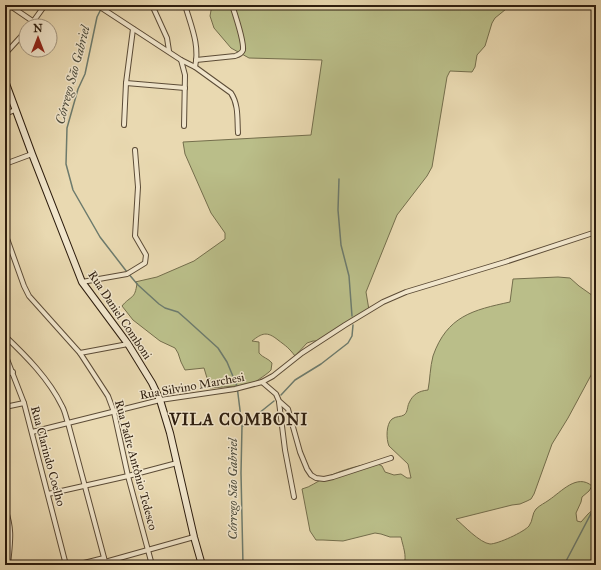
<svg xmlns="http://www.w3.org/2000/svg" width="601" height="570" viewBox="0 0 601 570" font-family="'IM FELL Great Primer',serif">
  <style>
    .green { fill: #babe89; stroke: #746e4c }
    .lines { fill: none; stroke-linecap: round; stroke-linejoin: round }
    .stream { stroke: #6d7b6d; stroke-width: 1.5 }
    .street-casing { stroke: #5c4c37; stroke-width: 6 }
    .secondary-casing { stroke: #2d1d0e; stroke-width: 8 }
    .street { stroke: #f1e6cc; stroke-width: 4 }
    .secondary { stroke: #f1e6cc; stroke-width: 6 }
    .labels { text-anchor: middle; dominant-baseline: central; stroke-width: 3; stroke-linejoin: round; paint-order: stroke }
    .street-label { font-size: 12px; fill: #2d1d0e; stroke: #f1e6cc }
    .water-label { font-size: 13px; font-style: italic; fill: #4d4c3d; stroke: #f1e6cc }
    .district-label { font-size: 16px; font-weight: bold; letter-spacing: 1px; fill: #2d1d0e; stroke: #f1e6cc }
  </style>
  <rect width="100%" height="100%" fill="#e9d9b1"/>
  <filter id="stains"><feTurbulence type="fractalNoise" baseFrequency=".005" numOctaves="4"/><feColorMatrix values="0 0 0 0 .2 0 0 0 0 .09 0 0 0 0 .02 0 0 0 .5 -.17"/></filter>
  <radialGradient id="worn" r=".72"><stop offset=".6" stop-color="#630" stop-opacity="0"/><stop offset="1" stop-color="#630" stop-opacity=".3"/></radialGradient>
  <g class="green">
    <path d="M212 5H511L495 18 492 23 485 46 477 55 475 67 472 72 450 71 447 77 432 167 427 176 397 215 366 292 369 310 323 341H313L307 343 295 356C289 348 286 346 278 340 267 331 262 333 252 341L259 342V353C263 358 268 358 272 363L271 370C270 372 254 383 253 383 247 384 243 383 238 388L236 386 210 388 204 368 185 370 181 362 178 353 175 348 160 341 133 320 122 306C131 295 135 300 137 283L135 282 157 277 194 261 225 239V233L211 213 185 154 183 142 311 135 322 60 249 58 231 48 214 28 210 16Z"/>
    <path d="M558 277 570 278 579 286 596 298V366L568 418 552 444 534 494 531 499 527 501 520 504 512 505 456 519C463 525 480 543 490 544 498 544 524 532 529 526 533 521 532 513 536 509 540 505 545 503 549 500 561 492 577 473 592 486L589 491 582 497 581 502 576 513 577 521 581 522 588 514 596 507V565H404C407 555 403 547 401 537H390L381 534 375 533 343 541 323 540H316L310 531 302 489C311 487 317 481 325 478 336 472 373 459 382 466L385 472 394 475 401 474 407 478H411L408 464 389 446C386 439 386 424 392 419 396 416 401 417 404 415 408 412 407 407 409 403 413 394 419 391 428 390 430 380 430 367 433 356 447 316 473 310 510 302L513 279Z"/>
  </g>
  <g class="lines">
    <g class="stream">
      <path d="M103 5 97 17 85 74 78 89 67 128 66 164 73 190 100 237 127 272 138 285 159 304 165 308 178 312 186 319 218 348 227 362 237 386 242 426 241 473 243 565"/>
      <path d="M339 179 338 210 341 245 349 276 352 316"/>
      <path d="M281 395 295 380 321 364 348 343 352 336 353 325"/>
      <path d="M243 426 274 401"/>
      <path d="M564 565 596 504"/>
    </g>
    <g class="street-casing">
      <g id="street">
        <path d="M9 5 34 22"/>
        <path d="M97 5 181 60 195 67 231 93C239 105 237 120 238 133"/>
        <path d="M152 5 167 38 169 51"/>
        <path d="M185 5C191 26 200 45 195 67"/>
        <path d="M30 26 45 5"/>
        <path d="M5 54 26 31"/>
        <path d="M181 60 185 75 184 126"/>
        <path d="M196 60 235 56C238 55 242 53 243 50 244 42 235 14 232 5"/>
        <path d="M126 83 185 88"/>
        <path d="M5 114 15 110"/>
        <path d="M124 125 126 83 133 29"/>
        <path d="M5 164 32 154"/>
        <path d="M5 233 24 286 29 296 80 353 108 396 114 412 128 476 152 565"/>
        <path d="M82 282 127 274 145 263 146 255 135 236 138 187 135 150"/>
        <path d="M5 336C26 356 49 379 62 406 65 411 66 418 68 423L106 565"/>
        <path d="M80 353 128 344"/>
        <path d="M5 354 24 403 66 565"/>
        <path d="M5 374 13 372"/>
        <path d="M262 382 276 394 279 401 288 409 300 452 307 469 311 475 316 478 324 479 333 477 391 458"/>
        <path d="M279 402 285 450 294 497"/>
        <path d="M5 407 24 403"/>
        <path d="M32 432 160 400 235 389 262 382 273 376 302 353 345 325 383 302 406 292 505 262 596 232"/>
        <path d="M48 494 128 476 177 463"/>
        <path d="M5 508C13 531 10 542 8 565"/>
        <path d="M105 562 194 537"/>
        <path d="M76 565 104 558"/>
      </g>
    </g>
    <g class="secondary-casing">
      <path id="secondary" d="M5 81 32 154 82 282 128 344 152 383 160 400 170 433 194 537 202 565"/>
    </g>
    <use href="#street" class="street"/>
    <use href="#secondary" class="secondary"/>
  </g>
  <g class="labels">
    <g class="street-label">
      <text transform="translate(120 315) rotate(56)">Rua Daniel Comboni</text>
      <text transform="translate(192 386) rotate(-10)">Rua Silvino Marchesi</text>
      <text transform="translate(48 456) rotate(75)">Rua Clarindo Coelho</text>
      <text transform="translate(136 465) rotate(75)">Rua Padre Antônio Tedesco</text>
    </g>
    <g class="water-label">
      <text transform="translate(73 75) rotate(-75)">Córrego São Gabriel</text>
      <text transform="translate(233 489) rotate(-90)">Córrego São Gabriel</text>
    </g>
    <g class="district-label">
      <text x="239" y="419">VILA COMBONI</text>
    </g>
  </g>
  <rect width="601" height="570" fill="none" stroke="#e9d9b1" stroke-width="20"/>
  <rect x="6" y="6" width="589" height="558" fill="none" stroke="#2d1d0e" stroke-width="2"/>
  <rect x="10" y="10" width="581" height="550" fill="none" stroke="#2d1d0e"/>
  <g transform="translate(38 38)"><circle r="19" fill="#f1e6cc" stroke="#a39680"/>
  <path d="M0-3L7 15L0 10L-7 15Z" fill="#8f2418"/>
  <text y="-6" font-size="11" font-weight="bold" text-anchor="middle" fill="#2d1d0e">N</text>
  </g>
  <rect width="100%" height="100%" filter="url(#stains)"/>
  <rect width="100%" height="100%" fill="url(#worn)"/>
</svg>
